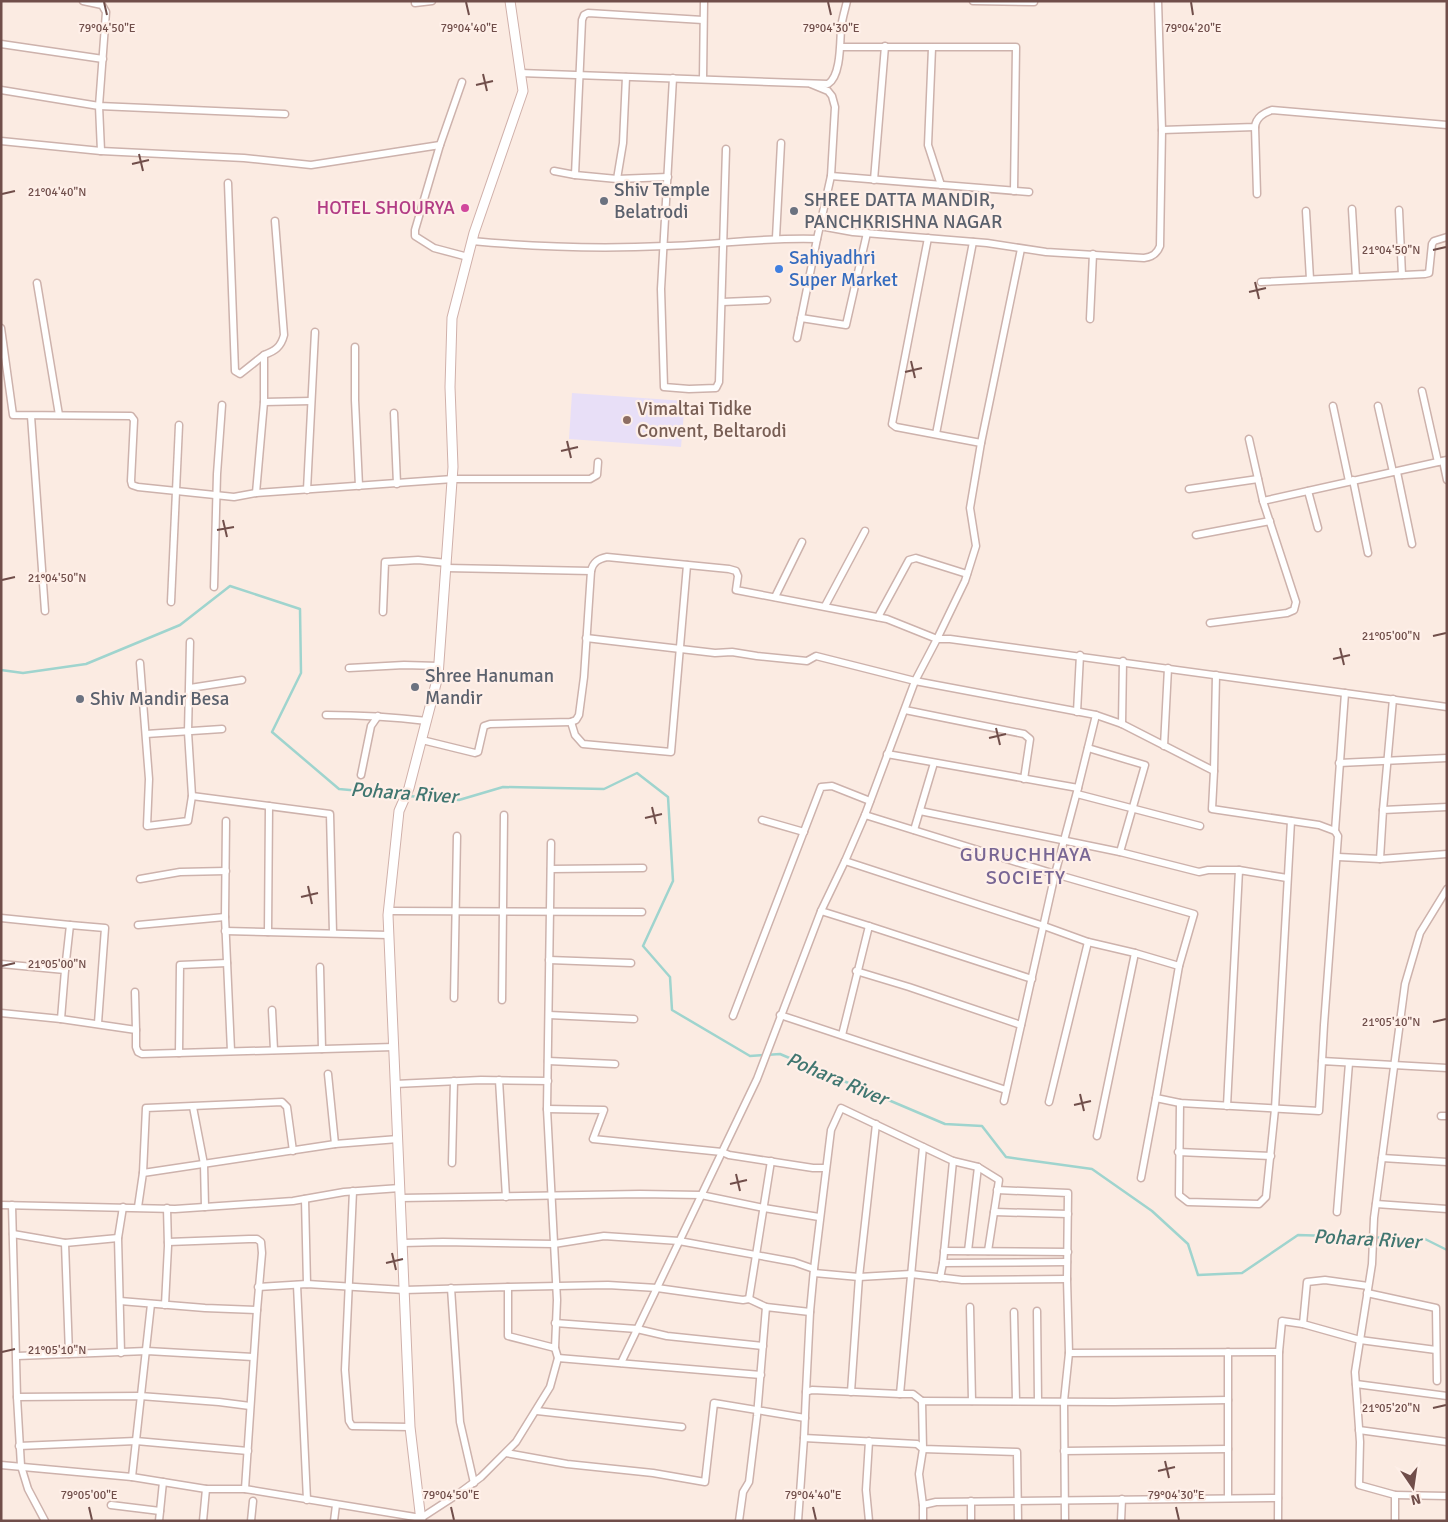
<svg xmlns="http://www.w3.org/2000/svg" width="1448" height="1522" viewBox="0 0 1448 1522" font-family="Signika,sans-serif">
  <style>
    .education { fill: #e8dff7 }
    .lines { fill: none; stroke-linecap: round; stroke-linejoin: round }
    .stream { stroke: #9fd4ce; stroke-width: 2.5 }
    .street-casing { stroke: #cdb2ac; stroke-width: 9 }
    .secondary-casing { stroke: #d0b0aa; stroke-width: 11 }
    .street { stroke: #fff; stroke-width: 6 }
    .secondary { stroke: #fff; stroke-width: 9 }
    .ticks { fill: none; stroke: #704e4a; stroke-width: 2 }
    .worship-dot { fill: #6b7280; stroke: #feefe8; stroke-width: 2 }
    .hotel-dot { fill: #d1479c; stroke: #feefe8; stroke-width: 2 }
    .shop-dot { fill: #3f7fe0; stroke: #feefe8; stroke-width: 2 }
    .education-dot { fill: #8d6e63; stroke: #feefe8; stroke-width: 2 }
    .labels { text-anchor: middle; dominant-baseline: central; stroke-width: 4.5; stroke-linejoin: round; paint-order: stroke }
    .worship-label { font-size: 19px; fill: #5b616d; stroke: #feefe8; text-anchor: start }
    .hotel-label { font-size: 19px; fill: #b23c85; stroke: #feefe8; text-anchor: end }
    .shop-label { font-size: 19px; fill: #366cbe; stroke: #feefe8; text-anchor: start }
    .education-label { font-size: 19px; fill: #785e54; stroke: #feefe8; text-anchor: start }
    .water-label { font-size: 20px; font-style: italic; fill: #407670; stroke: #feefe8 }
    .neighbourhood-label { font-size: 20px; letter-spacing: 1px; fill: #786694; stroke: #feefe8 }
    .ticks-label { font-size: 12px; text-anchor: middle; fill: #704e4a; stroke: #feefe8; stroke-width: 4.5; stroke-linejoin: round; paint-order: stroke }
  </style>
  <rect width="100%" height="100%" fill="#fbebe2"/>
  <path class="education" d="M572 393 685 401 681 447 569 439Z"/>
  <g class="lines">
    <g class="stream">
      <path d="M1 670 23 673 86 664 180 625 230 586 300 609 301 673 272 732 339 789 403 795"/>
      <path d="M408 796 459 800 503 787 604 789 637 773 668 797 673 881 643 946 670 977 672 1010 750 1056 780 1054 945 1124 982 1126 1006 1157 1092 1169 1152 1211 1188 1244 1198 1275 1242 1273 1298 1235 1425 1239 1447 1250"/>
    </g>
    <g class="street-casing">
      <g id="street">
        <path d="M83 1 102 5 106 12 99 106 285 114"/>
        <path d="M415 1V3L432 1"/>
        <path d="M973 1 1034 2"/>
        <path d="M1 44 103 59"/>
        <path d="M841 47H1016L1014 191"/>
        <path d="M932 48 928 145 941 185"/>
        <path d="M520 73 828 84C841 76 840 43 841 28 842 19 845 10 847 1"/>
        <path d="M673 78 661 289 664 387 689 389 716 388 719 382 726 149"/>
        <path d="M703 79 704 1"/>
        <path d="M1 90 99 106 101 151 244 158 311 165 440 145 415 230V236L434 248 468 257"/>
        <path d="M1255 127 1257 194"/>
        <path d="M1162 130 1255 127C1256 117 1264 113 1272 110L1447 125"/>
        <path d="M1 141 101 151"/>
        <path d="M440 145 462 82"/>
        <path d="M554 171 575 175 582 20 584 15 588 13 703 20"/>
        <path d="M575 175 617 179 668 177"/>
        <path d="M831 176 1029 192"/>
        <path d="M617 179 623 143 626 77"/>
        <path d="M874 180 885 46"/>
        <path d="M228 183 235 371 240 374 264 355"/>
        <path d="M1352 209 1356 277"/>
        <path d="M1399 210 1402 275"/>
        <path d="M1306 211 1310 279"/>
        <path d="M820 226 853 232 987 243 1046 252 1144 258C1152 257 1157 254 1160 246L1162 130 1158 1"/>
        <path d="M776 238 781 143"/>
        <path d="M472 241C536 247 601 249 665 246 716 245 766 237 817 239L831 176 835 107 832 96 828 91 811 84"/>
        <path d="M1261 282 1425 274 1429 273 1432 244 1434 241 1447 237"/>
        <path d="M37 283 59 415"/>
        <path d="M722 302 767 300"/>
        <path d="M801 318 846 325 867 233"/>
        <path d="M1090 319 1093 254"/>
        <path d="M1 328 13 415 131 416 134 420 131 481 132 485 138 487 234 497 256 493 453 479H590L597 475 598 462"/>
        <path d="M797 338 817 239"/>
        <path d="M355 347V400L359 486"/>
        <path d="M1422 391 1438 462"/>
        <path d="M264 402 311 401"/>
        <path d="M1333 406 1349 481"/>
        <path d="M1378 406 1393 472"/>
        <path d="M394 413 397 484"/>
        <path d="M31 416 45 611"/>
        <path d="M936 434 973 242"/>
        <path d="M981 443 1021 249"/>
        <path d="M1443 461 1447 480"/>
        <path d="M1397 472 1412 544"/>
        <path d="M1353 480 1368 553"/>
        <path d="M1189 489 1258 479"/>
        <path d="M307 490 315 332"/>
        <path d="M1308 491 1318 528"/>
        <path d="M256 493 264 402V355C275 351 281 347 284 335L275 221"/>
        <path d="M1263 501 1447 460"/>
        <path d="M1196 535 1270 521"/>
        <path d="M446 568 591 571"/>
        <path d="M214 587 217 474 222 405"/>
        <path d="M775 597 802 542"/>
        <path d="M171 602 179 425"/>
        <path d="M825 606 865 531"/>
        <path d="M383 612 385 562 418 560 447 563"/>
        <path d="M878 617 909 560 916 558 967 574"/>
        <path d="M1210 623 1287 613 1294 610 1296 602 1263 501 1249 439"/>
        <path d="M586 638 715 653 732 652 757 656 807 661 816 656 915 681 1096 715 1078 788"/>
        <path d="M140 663 149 779 147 826 188 821 192 796 188 732 190 642"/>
        <path d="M349 668 404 665 439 666"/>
        <path d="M190 688 242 680"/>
        <path d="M905 710 1024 734 1030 739 1024 779"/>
        <path d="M1077 712 1080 655"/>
        <path d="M326 715C360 715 393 717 427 721"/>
        <path d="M1096 715 1122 724 1214 771 1212 809 1319 825 1335 831 1338 836 1324 1025 1322 1061"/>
        <path d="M571 722 575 735 583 744 671 752 687 565"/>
        <path d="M1122 724 1123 661"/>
        <path d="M146 734 222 729"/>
        <path d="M422 740 475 753 478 752 484 726 490 724 571 722 576 720 579 715 584 677 591 571C593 562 598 559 607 557L729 569 736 571 738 576 736 590 887 619 937 639 965 581 976 546 970 508 981 443 896 427 892 424 928 238"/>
        <path d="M1164 746 1168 668"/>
        <path d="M1088 748 1145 765 1120 852"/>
        <path d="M1339 763 1447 758"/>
        <path d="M1214 771 1216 675"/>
        <path d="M361 775 371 726 378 716"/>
        <path d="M1077 794 1200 826"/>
        <path d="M192 796 330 814 333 933"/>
        <path d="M1383 810 1393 699"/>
        <path d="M920 811 1120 852 1199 872 1208 870H1239"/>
        <path d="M865 815 1055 874 1078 788 887 754"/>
        <path d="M762 820 804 832"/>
        <path d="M226 821 225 917 231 1051"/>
        <path d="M914 830 934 763"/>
        <path d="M1335 831 1345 693"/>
        <path d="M551 843 547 1109 557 1300 555 1348 558 1358"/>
        <path d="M1338 857 1380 859 1447 854"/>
        <path d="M1380 859 1383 810 1447 807"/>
        <path d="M845 861 865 815 915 681 937 639H950L1447 707"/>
        <path d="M551 869 643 868"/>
        <path d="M140 879 180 872 226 871"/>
        <path d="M389 911 642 912"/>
        <path d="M821 911 869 926"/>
        <path d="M1 918 70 925"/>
        <path d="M138 925 225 917"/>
        <path d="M225 931 389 935"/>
        <path d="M268 932 269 806"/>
        <path d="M549 960 631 963"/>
        <path d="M1 964 65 970 61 1019 136 1030V1047L138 1052 142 1054 394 1047"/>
        <path d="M320 967 322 1049"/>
        <path d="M65 970 70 925 105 928 98 1023"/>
        <path d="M856 971 909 987 1021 1025"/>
        <path d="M135 992 136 1030"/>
        <path d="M454 998 457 836"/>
        <path d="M502 1000 504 815"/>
        <path d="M272 1010 274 1050"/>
        <path d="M1 1013 61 1019"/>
        <path d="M549 1015 634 1019"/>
        <path d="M780 1015 1006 1090"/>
        <path d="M733 1016 821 787 832 786 870 801"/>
        <path d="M842 1035 869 926 1032 979"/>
        <path d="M179 1053 180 965 227 963"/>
        <path d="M548 1061 615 1064"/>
        <path d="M328 1074 335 1144"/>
        <path d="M499 1080 506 1197"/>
        <path d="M395 1084 481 1080 548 1081"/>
        <path d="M1004 1101 1055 874 1194 914 1179 966"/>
        <path d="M1049 1102 1088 942"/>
        <path d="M1180 1103 1179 1195 1188 1202 1259 1204 1266 1197 1275 1109 1291 821"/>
        <path d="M1227 1106 1239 870 1287 878"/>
        <path d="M193 1107 204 1164 205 1207"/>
        <path d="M547 1109 604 1110 593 1139 722 1152 729 1155 813 1168H825"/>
        <path d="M1441 1116H1447"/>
        <path d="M1097 1136 1135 953"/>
        <path d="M1178 1152 1271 1156"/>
        <path d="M1382 1158 1447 1162"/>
        <path d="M953 1161 978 1167 999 1180 988 1251"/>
        <path d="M452 1163 454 1081"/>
        <path d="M143 1173 146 1108 282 1102 287 1107 293 1151"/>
        <path d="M1141 1178 1156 1098"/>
        <path d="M997 1190 1068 1193 1067 1279 1069 1353"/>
        <path d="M353 1191 345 1370 349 1421 352 1426 410 1427"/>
        <path d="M400 1198 640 1194 701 1195 764 1208 819 1217"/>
        <path d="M305 1199 307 1284"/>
        <path d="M1376 1204 1447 1209"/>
        <path d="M1 1205 175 1209 293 1201 344 1192 400 1188"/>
        <path d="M12 1205 17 1397 21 1466 28 1489 45 1521"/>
        <path d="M138 1207 143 1173 335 1144 398 1139"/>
        <path d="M994 1212 1068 1214"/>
        <path d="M1337 1212 1349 1063"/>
        <path d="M13 1234 65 1243 118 1238"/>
        <path d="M65 1243 69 1354"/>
        <path d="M402 1243 443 1242 554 1244 604 1236 679 1241 794 1262 814 1269 810 1312 806 1392"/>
        <path d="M944 1251 1068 1252"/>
        <path d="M968 1251 978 1167"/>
        <path d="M943 1263 1067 1262"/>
        <path d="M814 1269 831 1130 841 1108 953 1161 943 1263 940 1278"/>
        <path d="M814 1273 859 1277 911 1274 962 1280 1067 1279"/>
        <path d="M297 1285 307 1500"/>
        <path d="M258 1287 307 1284 404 1290 508 1287V1336L555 1348"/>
        <path d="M508 1287 608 1285 657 1288 743 1300 749 1299 766 1307"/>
        <path d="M451 1288 460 1422 474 1483"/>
        <path d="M1367 1293 1436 1308 1437 1381"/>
        <path d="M749 1299 771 1161"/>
        <path d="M120 1301 205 1308 257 1310 262 1253 261 1242 257 1239H249L168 1242"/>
        <path d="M165 1305 168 1246 167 1208"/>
        <path d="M970 1307 972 1401"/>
        <path d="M1037 1311 1038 1401"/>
        <path d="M1014 1312 1016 1401"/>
        <path d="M555 1323 637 1329 667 1336 763 1346"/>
        <path d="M1303 1324 1360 1340 1436 1350"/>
        <path d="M121 1353 118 1238 123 1207"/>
        <path d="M17 1356 147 1351 253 1357"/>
        <path d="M621 1363 757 1079 821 911 845 861 1044 926 1088 942 1135 953 1179 966 1156 1098 1180 1103 1319 1111 1322 1061 1447 1068"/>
        <path d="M1356 1384 1447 1396"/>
        <path d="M851 1392 859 1277 876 1124"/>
        <path d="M900 1394 812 1390 806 1392 804 1438 917 1444 923 1449 919 1474 923 1505"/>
        <path d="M17 1397 140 1396 219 1402 250 1406"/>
        <path d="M922 1401 913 1394H900L923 1147"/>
        <path d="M537 1411 682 1427"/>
        <path d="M1359 1430 1447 1442"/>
        <path d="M19 1446 136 1441 248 1451"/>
        <path d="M1064 1451 1228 1449"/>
        <path d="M506 1453 567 1464 653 1473 705 1482 714 1403 805 1418"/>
        <path d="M1 1465 132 1477 206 1489H245L421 1518 458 1494 481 1477 516 1442 550 1387 558 1358 761 1375"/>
        <path d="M132 1477 151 1304"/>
        <path d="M245 1489 257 1310"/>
        <path d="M1395 1495 1447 1496"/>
        <path d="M1228 1497V1352"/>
        <path d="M111 1505 160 1511"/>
        <path d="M159 1521 163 1482"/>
        <path d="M203 1521 206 1489"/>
        <path d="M251 1521 253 1501"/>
        <path d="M334 1521 336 1505"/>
        <path d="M739 1521 743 1492 749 1482 757 1416 766 1307 810 1312"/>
        <path d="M798 1521 804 1438"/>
        <path d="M869 1521 866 1490 869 1441"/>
        <path d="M923 1521V1505L936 1502 1278 1498"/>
        <path d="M971 1521V1501"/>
        <path d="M1018 1521 1017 1452 923 1449 922 1401 1114 1402 1228 1400"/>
        <path d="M1065 1521 1064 1401 1069 1353 1279 1352"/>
        <path d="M1121 1521 1122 1499"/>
        <path d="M1278 1521 1279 1352 1282 1321 1303 1324 1307 1282 1325 1280 1368 1286"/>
        <path d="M1395 1521V1495L1359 1485 1360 1442 1355 1372 1372 1264 1374 1218 1405 984 1420 933 1447 889"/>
      </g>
    </g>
    <g class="secondary-casing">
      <path id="secondary" d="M421 1521 410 1427 388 915 399 811 409 788 438 676 453 467 450 387 452 318 474 233 523 91 510 1"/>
    </g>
    <use href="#street" class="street"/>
    <use href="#secondary" class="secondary"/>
  </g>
  <path class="ticks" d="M104 2 107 15M466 2 469 15M828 2 831 15M1191 2 1193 15M483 74 487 91M476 85 493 81M139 154 143 171M132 164 149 160M2 194 15 191M1433 250 1446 247M1255 282 1259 299M1249 292 1266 288M911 361 915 378M905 372 922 368M567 441 571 458M561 451 578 447M223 520 227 537M217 530 234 527M2 580 15 577M1433 636 1446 633M1340 648 1344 665M1333 659 1350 655M996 728 1000 745M989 738 1006 734M652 807 656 824M645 818 662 814M308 886 312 904M301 897 318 893M2 966 15 963M1433 1022 1446 1019M1080 1094 1084 1111M1074 1105 1091 1101M736 1174 740 1191M730 1184 747 1180M392 1253 396 1270M386 1263 403 1259M2 1352 15 1349M1433 1408 1446 1405M1165 1461 1169 1478M1158 1471 1175 1467M89 1507 92 1520M451 1507 454 1520M813 1507 816 1520M1176 1507 1179 1520"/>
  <g class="worship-dot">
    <circle cx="604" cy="201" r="5"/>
    <circle cx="794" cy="211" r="5"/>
    <circle cx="415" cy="687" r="5"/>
    <circle cx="80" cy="699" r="5"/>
  </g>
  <circle class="hotel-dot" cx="465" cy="208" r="5"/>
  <circle class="shop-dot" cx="779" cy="269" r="5"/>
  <circle class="education-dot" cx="627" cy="420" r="5"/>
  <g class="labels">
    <g class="worship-label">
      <text x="614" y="190">Shiv Temple<tspan x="614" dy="22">Belatrodi</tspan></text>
      <text x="804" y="200">SHREE DATTA MANDIR,<tspan x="804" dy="22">PANCHKRISHNA NAGAR</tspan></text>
      <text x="425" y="676">Shree Hanuman<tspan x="425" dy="22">Mandir</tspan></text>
      <text x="90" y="699">Shiv Mandir Besa</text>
    </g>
    <g class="hotel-label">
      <text x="455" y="208">HOTEL SHOURYA</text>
    </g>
    <g class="shop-label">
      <text x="789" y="258">Sahiyadhri<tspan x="789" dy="22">Super Market</tspan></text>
    </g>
    <g class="education-label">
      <text x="637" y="409">Vimaltai Tidke<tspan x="637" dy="22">Convent, Beltarodi</tspan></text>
    </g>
    <g class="water-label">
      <text transform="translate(404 793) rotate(4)">Pohara River</text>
      <text transform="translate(837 1079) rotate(23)">Pohara River</text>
      <text transform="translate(1367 1239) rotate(3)">Pohara River</text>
    </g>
    <g class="neighbourhood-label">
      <text x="1026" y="854">GURUCHHAYA<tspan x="1026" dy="23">SOCIETY</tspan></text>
    </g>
  </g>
  <g class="ticks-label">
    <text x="107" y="32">79°04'50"E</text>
    <text x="469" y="32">79°04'40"E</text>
    <text x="831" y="32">79°04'30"E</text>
    <text x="1193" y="32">79°04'20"E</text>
    <text x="57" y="196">21°04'40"N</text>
    <text x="1391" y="254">21°04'50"N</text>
    <text x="57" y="582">21°04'50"N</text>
    <text x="1391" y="640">21°05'00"N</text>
    <text x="57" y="968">21°05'00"N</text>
    <text x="1391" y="1026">21°05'10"N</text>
    <text x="57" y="1354">21°05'10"N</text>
    <text x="1391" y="1412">21°05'20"N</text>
    <text x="89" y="1499">79°05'00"E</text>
    <text x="451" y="1499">79°04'50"E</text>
    <text x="813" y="1499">79°04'40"E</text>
    <text x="1176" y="1499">79°04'30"E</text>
  </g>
  <rect width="1448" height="1522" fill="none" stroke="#704e4a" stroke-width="5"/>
  <g transform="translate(1413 1487) rotate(167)" stroke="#feefe8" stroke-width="4" paint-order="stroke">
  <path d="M0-4L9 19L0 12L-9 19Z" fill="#704e4a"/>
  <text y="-8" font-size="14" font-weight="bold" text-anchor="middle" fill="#704e4a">N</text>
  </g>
</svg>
